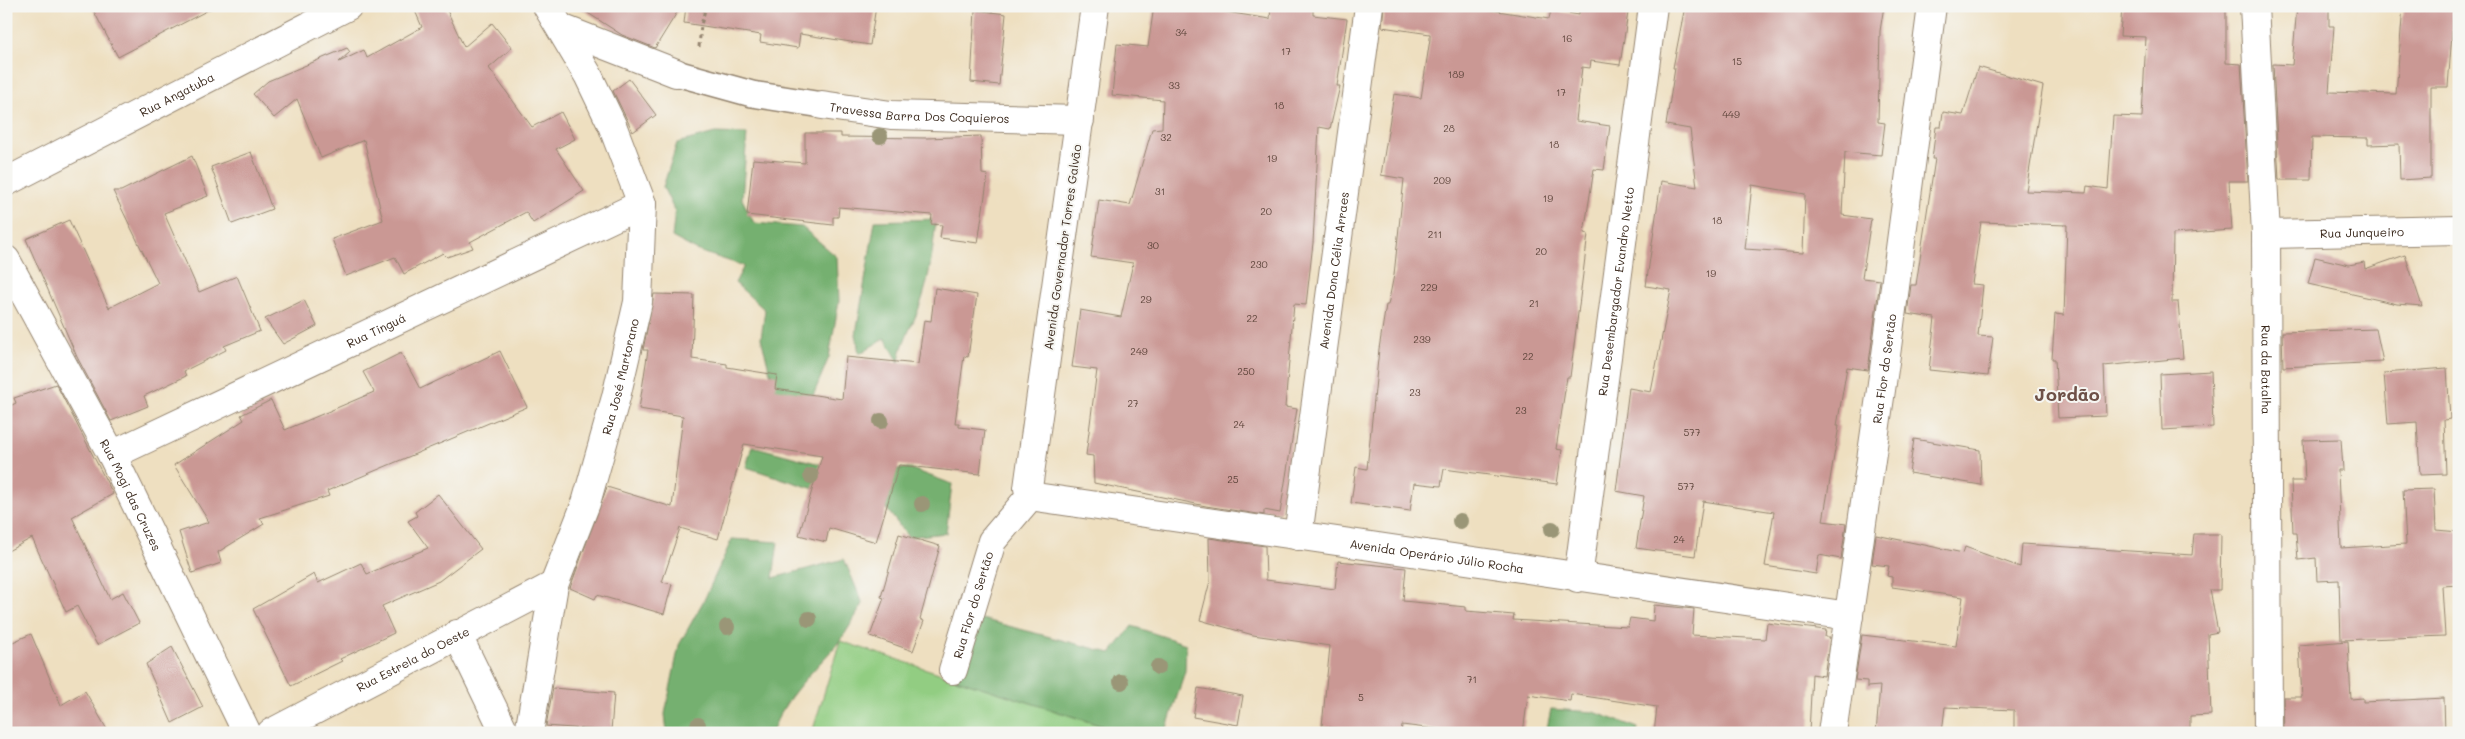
<svg xmlns="http://www.w3.org/2000/svg" width="2465" height="739" viewBox="0 0 2465 739" font-family="Mali,sans-serif">
  <style>
    .green { fill: #92cd82; stroke: #667c50 }
    .forest { fill: #75b070; stroke: #586d47 }
    .building { fill: #ca9894; fill-rule: evenodd }
    .lines { fill: none; stroke-linecap: round; stroke-linejoin: round }
    .pedestrian-casing { stroke: #94846f; stroke-width: 28 }
    .minor-casing { stroke: #94846f; stroke-width: 30 }
    .path { stroke: #94846f; stroke-width: 3; stroke-dasharray: 4 4; stroke-linecap: butt }
    .pedestrian { stroke: #fff; stroke-width: 25 }
    .minor { stroke: #fff; stroke-width: 28 }
    .tree { fill: #9a9677 }
    .labels { text-anchor: middle; dominant-baseline: central; stroke-width: 4; stroke-linejoin: round; paint-order: stroke }
    .number-label { font-size: 10px; fill: #5f463c }
    .street-label { font-size: 12px; fill: #3b2a1e; stroke: #f6f6f2 }
    .district-label { font-size: 18px; font-weight: bold; fill: #6d5047; stroke: #f6f6f2 }
  </style>
  <rect width="100%" height="100%" fill="#f6f6f2"/>
  <filter id="ink" filterUnits="userSpaceOnUse"><feTurbulence type="fractalNoise" baseFrequency=".02" numOctaves="2"/><feDisplacementMap in="SourceGraphic" scale="10" xChannelSelector="R" yChannelSelector="G"/><feConvolveMatrix kernelMatrix="1 2 1 2 8 2 1 2 1" color-interpolation-filters="sRGB"/></filter>
  <filter id="wash" filterUnits="userSpaceOnUse"><feTurbulence type="fractalNoise" baseFrequency=".0096" numOctaves="4" result="noise"/><feDisplacementMap in="SourceGraphic" scale="20" xChannelSelector="R" yChannelSelector="G"/><feGaussianBlur stdDeviation="1.12" result="paint"/><feColorMatrix in="noise" values="0 0 0 0 0 0 0 0 0 0 0 0 0 0 0 0 0 1.4 0 .05"/><feComposite in="paint" operator="in"/></filter>
  <g filter="url(#wash)">
    <rect width="100%" height="100%" fill="#eedfc0"/>
    <path class="green" d="M840 641 1124 733H812Z"/>
    <g class="forest">
      <path d="M715 133 747 134 742 199 754 223 802 227 837 257 839 301 829 357 813 396 775 391 761 338 765 310 735 283 744 266 698 251 672 237 675 212 663 187 677 143Z"/>
      <path d="M936 219C933 249 930 279 919 308 912 327 901 342 899 362L885 338 859 354 856 334 875 221Z"/>
      <path d="M752 446 835 468 871 472 909 468 952 484 946 533 908 537 886 508 845 499 746 467Z"/>
      <path d="M732 539 778 542 773 578 844 559 863 604C855 616 848 631 838 643 815 670 783 698 772 733H667L665 714 679 645 705 598Z"/>
      <path d="M974 617 1111 653 1132 626 1186 644 1185 671 1166 731 1162 733H1124L956 679Z"/>
      <path d="M1551 709 1594 712 1638 728 1637 733H1546Z"/>
    </g>
    <g id="blocks">
      <g class="building">
        <path d="M91 6H216L118 57Z"/>
        <path d="M413 6H445L464 47 492 23 512 48 489 68 532 127 561 112 575 139 556 149 584 191 533 223 526 212 470 242 473 248 447 257 443 253 404 274 395 257 346 276 332 239 383 220 364 140 321 158 297 99 274 118 253 94 268 81 347 48 350 52 339 62 364 50 367 58 422 27Z"/>
        <path d="M577 6H681L655 48 622 35Z"/>
        <path d="M686 6H876L870 45 800 34 798 48 760 42 761 35 684 23Z"/>
        <path d="M1154 6H1188L1270 19 1271 6H1313V15L1347 19 1337 86H1340L1330 129 1319 127 1313 243 1306 305 1294 304 1285 407 1297 409 1280 513 1264 510V515L1206 506 1094 483 1093 456 1086 455 1097 370 1072 367 1080 310 1121 317 1133 263 1091 257 1099 200 1130 205 1152 129 1162 128 1163 100 1112 95 1117 44 1148 47Z"/>
        <path d="M1384 6H1465L1549 19 1551 10 1579 15V6H1629L1620 65 1591 61 1590 68 1582 67 1576 121 1610 126 1604 170 1594 169 1584 233 1588 234 1570 377H1567L1556 449 1562 450 1557 484 1444 469 1441 486 1414 483 1410 511 1351 503 1356 467 1367 469 1379 349 1386 305H1388L1394 275 1404 179 1381 175 1394 94 1421 98 1430 39V34L1382 27Z"/>
        <path d="M1685 6H1884L1880 31 1878 122 1885 123 1881 155 1845 152 1842 215 1871 219 1862 278 1880 280 1868 370 1847 367 1837 426H1839L1823 521 1846 524 1841 559 1819 555 1816 574 1765 566 1774 512 1703 501 1695 556 1636 548 1644 496 1616 491 1629 388 1651 392 1671 290 1646 286 1661 181 1697 187 1690 129 1666 125 1675 68H1673ZM1752 185 1805 194 1803 253 1745 249Z"/>
        <path d="M2122 6H2226V63L2241 64 2248 181H2229L2232 230 2173 234 2172 302H2178L2183 358 2104 366 2106 416 2058 418 2055 359H2052L2055 314 2064 315 2067 225 1981 222 1972 284 1983 285 1978 336 1993 337 1988 376 1929 370 1935 318 1907 314 1911 285H1916L1935 159H1932L1936 127H1941L1943 112 1963 115 1978 67 2043 86 2026 191 2086 193 2087 186 2108 189 2113 116 2142 117 2146 37 2120 36Z"/>
        <path d="M2297 6H2329V26H2334L2329 92 2396 94 2403 6H2454L2448 87H2431V178L2400 180 2399 144 2368 145V138L2312 137 2311 180H2279L2273 64 2292 65Z"/>
        <path d="M975 10 1006 14 999 85 971 82Z"/>
        <path d="M629 79 656 115 633 132 613 91Z"/>
        <path d="M805 133H841V137L926 138 981 136 982 174 988 175 978 243 940 238 942 225 931 224 932 215 839 207 838 217H833V225L747 215 753 159 805 163Z"/>
        <path d="M251 152 272 209 232 224 211 167Z"/>
        <path d="M192 156 208 196 164 213 199 292 237 276 260 331 224 346 226 350 184 371 186 376 144 396 148 406 111 421 77 357 26 239 69 220 109 308 158 283 113 191H121Z"/>
        <path d="M2405 255 2422 306 2397 304 2308 284 2315 257 2349 265 2364 262 2365 269Z"/>
        <path d="M935 288 977 295 968 357 964 356 955 423H959V427L985 430 980 474 899 465 876 542 829 528 826 542 799 535 822 456 744 444 718 539 680 528 662 582 672 584 664 614 597 595 595 599 570 588 607 487 672 507 683 416 639 409 648 350H643L654 294 694 295 692 359 727 364V367L777 375 775 389 842 399 846 357 918 364 924 320 931 321Z"/>
        <path d="M304 300 317 326 283 344 265 319Z"/>
        <path d="M2376 329 2383 362 2283 367 2282 332Z"/>
        <path d="M500 351 527 407 327 491 329 496 260 518 264 524 218 552 221 563 192 573 179 532 209 522 174 465 244 420 241 415 271 400 285 430 374 392 363 372 401 353 420 389Z"/>
        <path d="M2447 368 2450 419 2444 420 2446 474 2420 475 2417 422 2388 424 2384 373Z"/>
        <path d="M2211 371 2213 427 2162 430 2160 374Z"/>
        <path d="M56 384 113 494 72 517 110 599 123 592 139 623 97 645 77 606 66 612 32 538 6 552V408L16 403 14 398Z"/>
        <path d="M1914 439 1980 450 1981 485 1909 473Z"/>
        <path d="M2341 439 2343 470H2338L2341 548 2406 544 2403 490 2434 489 2436 530 2459 532V585L2442 586 2445 636 2341 640 2339 580 2317 581 2316 558 2298 560 2296 533H2293L2291 481H2305L2303 440Z"/>
        <path d="M438 494 481 549 439 581 382 606 394 633 340 659 342 661 291 686 253 609 314 574 318 583 361 563 367 574 428 548 408 521 417 516 415 512Z"/>
        <path d="M899 534 940 546 920 619 924 621 913 651 870 636 884 598 881 597Z"/>
        <path d="M2194 534H2221L2220 590H2210L2218 632 2208 634 2211 715 2190 716V733H2014V710L1945 707 1942 733H1876L1880 686 1867 687V681L1855 680 1862 635 1956 646 1963 597 1892 587V577L1887 576 1889 566 1872 564 1876 535 1963 553 1965 547 2020 567 2022 544 2192 555Z"/>
        <path d="M1209 538 1265 546 1266 580 1335 589 1338 561 1406 568 1403 601 1466 607V611L1514 615 1513 620 1628 627 1630 618 1653 621 1654 605 1694 609 1692 635 1765 639 1767 623 1826 630 1825 637H1830L1824 676 1812 674 1809 733H1654L1657 707 1571 694 1570 701 1528 695 1523 733H1467L1402 725 1401 733H1367L1322 726 1330 646 1253 635 1200 620 1210 581Z"/>
        <path d="M31 634 61 705 85 691 109 733H6V645Z"/>
        <path d="M2348 641 2351 699 2363 698V702L2444 698 2445 733H2284L2283 697H2302L2299 645Z"/>
        <path d="M172 647 203 707 172 723 146 664Z"/>
        <path d="M553 688 614 693 611 731 546 726Z"/>
        <path d="M1198 688 1243 696 1238 725 1193 717Z"/>
      </g>
    </g>
  </g>
  <g filter="url(#ink)">
    <use href="#blocks" fill-opacity="0" stroke="#94846f" stroke-width="1"/>
    <g class="lines">
      <g class="pedestrian-casing">
        <path id="pedestrian" d="M676 73 752 94 822 105"/>
      </g>
      <g class="minor-casing">
        <g id="minor">
          <path id="s1" d="M1095 6 1028 488 1036 497 1849 616"/>
          <path id="s2" d="M2254 6 2266 234 2268 733"/>
          <path d="M561 28 676 73"/>
          <path id="s3" d="M822 105 891 115 1080 120"/>
          <path id="s4" d="M6 182 348 6"/>
          <path id="s5" d="M2266 234 2459 230"/>
          <path id="s6" d="M6 260 112 455 247 733"/>
          <path id="s7" d="M112 455 642 204"/>
          <path id="s8" d="M1298 536 1369 6"/>
          <path id="s9" d="M1578 578 1653 6"/>
          <path d="M457 634 505 733"/>
          <path id="s10" d="M953 670 992 541 1032 494"/>
          <path id="s11" d="M271 733 554 585"/>
          <path id="s12" d="M529 733 554 585 586 503 616 397 638 302 642 204 612 125 588 75 547 6"/>
          <path id="s13" d="M1832 733 1886 355 1932 6"/>
        </g>
      </g>
      <path class="path" d="M699 47 701 25 706 6"/>
      <use href="#pedestrian" class="pedestrian"/>
      <use href="#minor" class="minor"/>
    </g>
    <g class="tree">
      <circle cx="880" cy="136" r="8"/>
      <circle cx="881" cy="421" r="8"/>
      <circle cx="811" cy="476" r="8"/>
      <circle cx="922" cy="504" r="8"/>
      <circle cx="1460" cy="521" r="8"/>
      <circle cx="1552" cy="529" r="8"/>
      <circle cx="809" cy="619" r="8"/>
      <circle cx="727" cy="627" r="8"/>
      <circle cx="1158" cy="667" r="8"/>
      <circle cx="1121" cy="682" r="8"/>
      <circle cx="698" cy="725" r="8"/>
    </g>
  </g>
  <g class="labels">
    <g class="number-label">
      <text x="1181" y="32">34</text>
      <text x="1567" y="38">16</text>
      <text x="1286" y="51">17</text>
      <text x="1737" y="61">15</text>
      <text x="1456" y="74">189</text>
      <text x="1174" y="85">33</text>
      <text x="1561" y="92">17</text>
      <text x="1279" y="105">18</text>
      <text x="1731" y="114">449</text>
      <text x="1449" y="128">28</text>
      <text x="1166" y="137">32</text>
      <text x="1554" y="144">18</text>
      <text x="1272" y="158">19</text>
      <text x="1442" y="180">209</text>
      <text x="1160" y="191">31</text>
      <text x="1548" y="198">19</text>
      <text x="1266" y="211">20</text>
      <text x="1717" y="220">18</text>
      <text x="1435" y="234">211</text>
      <text x="1153" y="245">30</text>
      <text x="1541" y="251">20</text>
      <text x="1259" y="264">230</text>
      <text x="1711" y="273">19</text>
      <text x="1429" y="287">229</text>
      <text x="1146" y="299">29</text>
      <text x="1534" y="303">21</text>
      <text x="1252" y="318">22</text>
      <text x="1422" y="339">239</text>
      <text x="1139" y="351">249</text>
      <text x="1528" y="356">22</text>
      <text x="1246" y="371">250</text>
      <text x="1415" y="392">23</text>
      <text x="1133" y="403">27</text>
      <text x="1521" y="410">23</text>
      <text x="1239" y="424">24</text>
      <text x="1692" y="432">577</text>
      <text x="1233" y="479">25</text>
      <text x="1686" y="486">577</text>
      <text x="1679" y="539">24</text>
      <text x="1472" y="679">71</text>
      <text x="1361" y="697">5</text>
    </g>
    <g class="street-label">
      <text stroke="none"><textPath href="#s4" startOffset="192">Rua Angatuba</textPath></text>
      <text stroke="none"><textPath href="#s3" startOffset="98">Travessa Barra Dos Coquieros</textPath></text>
      <text stroke="none"><textPath href="#s5" startOffset="96">Rua Junqueiro</textPath></text>
      <text transform="translate(1062 247) rotate(-82)">Avenida Governador Torres Galvão</text>
      <text stroke="none"><textPath href="#s8" startOffset="268">Avenida Dona Célia Arraes</textPath></text>
      <text stroke="none"><textPath href="#s9" startOffset="289">Rua Desembargador Evandro Netto</textPath></text>
      <text stroke="none"><textPath href="#s7" startOffset="292">Rua Tinguá</textPath></text>
      <text stroke="none"><textPath href="#s2" startOffset="364">Rua da Batalha</textPath></text>
      <text stroke="none"><textPath href="#s13" startOffset="368">Rua Flor do Sertão</textPath></text>
      <text stroke="none"><textPath href="#s12" startOffset="369">Rua José Martorano</textPath></text>
      <text stroke="none"><textPath href="#s6" startOffset="266">Rua Mogi das Cruzes</textPath></text>
      <text stroke="none"><textPath href="#s1" startOffset="904">Avenida Operário Júlio Rocha</textPath></text>
      <text stroke="none"><textPath href="#s10" startOffset="68">Rua Flor do Sertão</textPath></text>
      <text stroke="none"><textPath href="#s11" startOffset="160">Rua Estrela do Oeste</textPath></text>
    </g>
    <g class="district-label">
      <text x="2067" y="394">Jordão</text>
    </g>
  </g>
  <rect width="2465" height="739" fill="none" stroke="#f6f6f2" stroke-width="25"/>
</svg>
